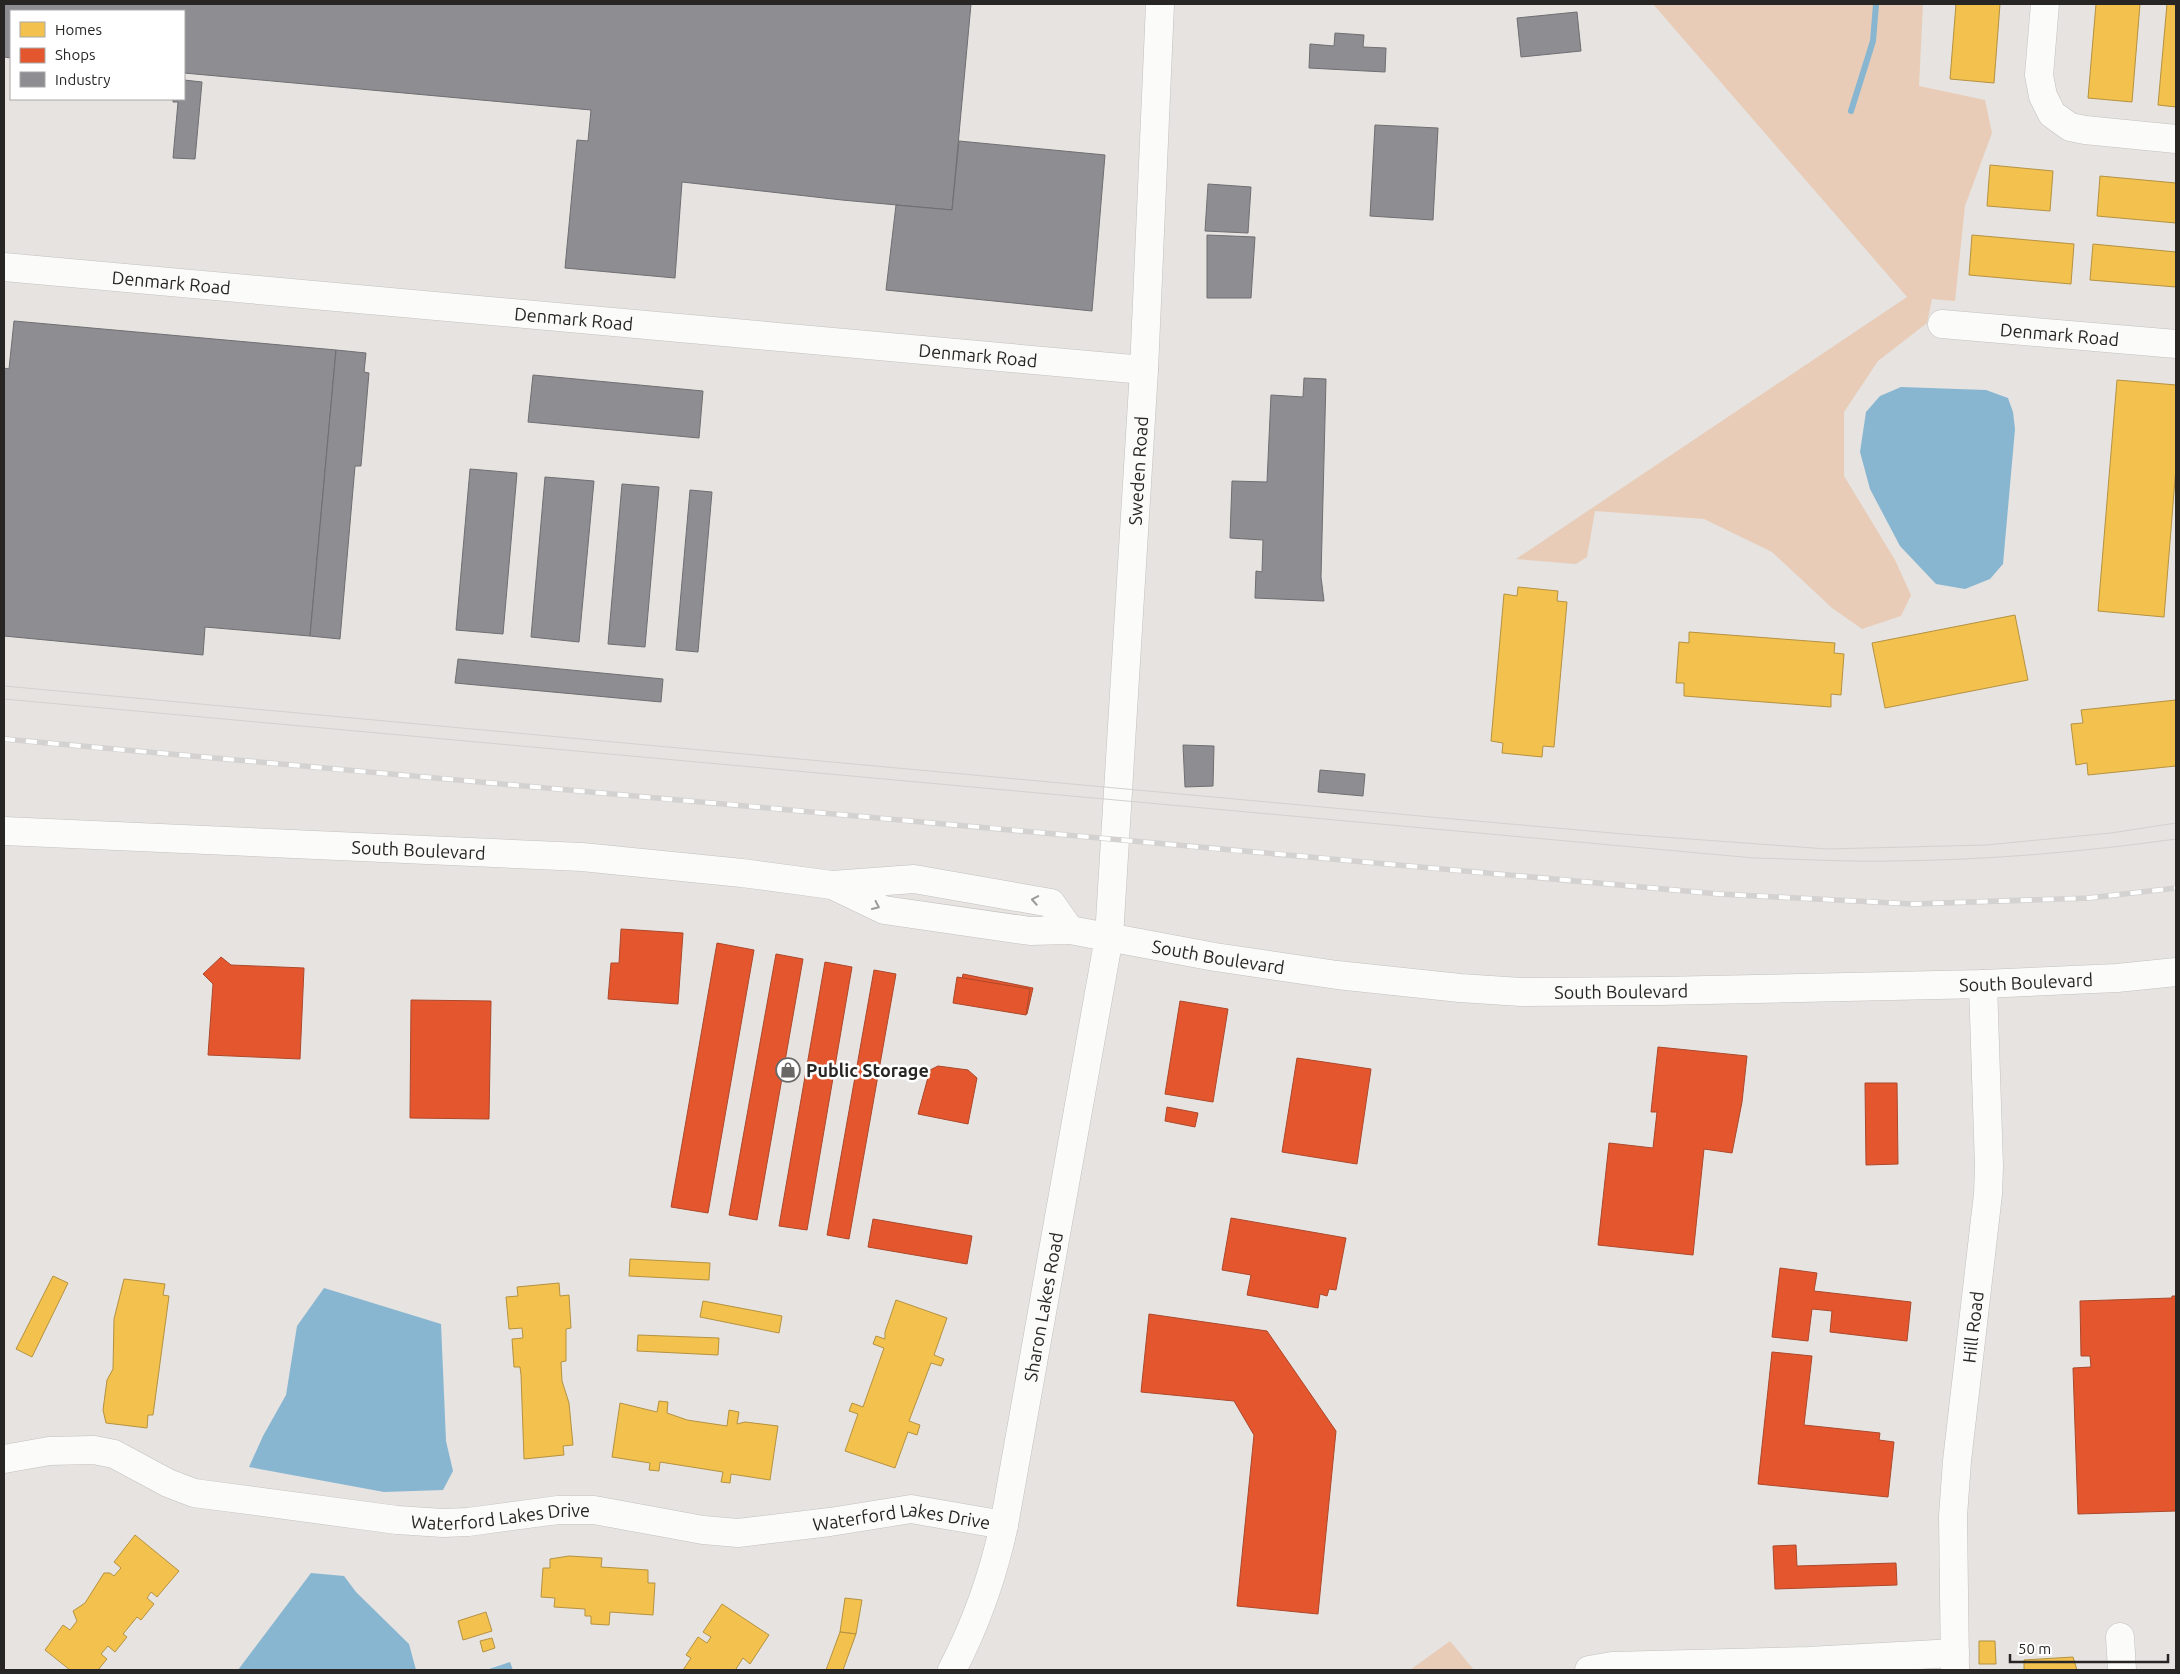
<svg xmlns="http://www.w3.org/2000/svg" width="2180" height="1674" viewBox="0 0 2180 1674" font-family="Ubuntu,sans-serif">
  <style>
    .green { fill: #e8ccb7 }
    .water { fill: #88b6d1 }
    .homes { fill: #f2c14e; stroke: #b59241 }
    .shops { fill: #e4572e; stroke: #ac482b }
    .industry { fill: #8d8d92; stroke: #6f6e71 }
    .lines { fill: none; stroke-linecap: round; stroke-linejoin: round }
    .stream { stroke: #88b6d1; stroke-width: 6 }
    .minor-casing { stroke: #c3c1bf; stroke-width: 29 }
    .major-casing { stroke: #c3c1bf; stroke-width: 29 }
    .minor { stroke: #fbfbfa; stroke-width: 28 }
    .major { stroke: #fbfbfa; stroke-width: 28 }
    .tram { stroke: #d3d2d1; stroke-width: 1 }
    .rail-casing { stroke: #d3d2d1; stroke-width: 5.5 }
    .rail { stroke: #fff; stroke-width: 4; stroke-dasharray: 11; stroke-linecap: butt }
    .oneway { stroke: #9c9b9a }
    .labels { text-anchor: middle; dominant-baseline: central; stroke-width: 5; stroke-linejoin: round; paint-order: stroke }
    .street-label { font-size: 18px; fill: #282624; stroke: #fff }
    .poi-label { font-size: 18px; font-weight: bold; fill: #282624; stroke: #fff; text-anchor: start }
  </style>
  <rect width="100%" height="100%" fill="#e6e3e0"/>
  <g class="green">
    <path d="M1653 4H1923L1919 86 1985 100 1992 133 1965 206 1955 301 1932 299 1927 323 1878 361 1844 412V476L1895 560 1911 595 1901 616 1862 629 1832 608 1772 552 1704 519 1595 511 1587 557 1576 564 1516 559 1907 297Z"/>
    <path d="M1450 1641 1474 1670H1410Z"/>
  </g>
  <g class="water">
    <path d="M1901 387 1986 390 2008 398 2013 412 2015 429 2003 564 1990 579 1965 589 1936 584 1900 546 1870 489 1860 452 1866 412 1880 396Z"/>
    <path d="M324 1288 441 1324 446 1441 453 1471 443 1490 384 1492 249 1467 263 1436 286 1395 297 1326Z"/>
    <path d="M311 1573 344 1576 356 1592 409 1644 416 1670H238Z"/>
    <path d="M510 1662 513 1670H486Z"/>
  </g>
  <g class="homes">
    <path d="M1956 4H2000L1994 83 1950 79Z"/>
    <path d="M2096 4H2140L2132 102 2088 98Z"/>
    <path d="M2167 4 2176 5V107L2158 105Z"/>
    <path d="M1990 165 2053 171 2050 211 1987 206Z"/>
    <path d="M2100 176 2176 183V223L2097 216Z"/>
    <path d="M1972 235 2074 244 2071 284 1969 275Z"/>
    <path d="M2093 244 2176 252V287L2090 280Z"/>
    <path d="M2117 380 2176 385V467L2164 617 2098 611Z"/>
    <path d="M1518 587 1558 591 1557 601 1567 602 1554 747 1543 746 1542 757 1502 753 1503 743 1491 741 1504 594 1517 596Z"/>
    <path d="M2015 615 2028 680 1885 708 1872 643Z"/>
    <path d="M1689 632 1835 643 1834 653 1844 654 1841 695 1831 694V707L1684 696V683H1676L1679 642 1689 643Z"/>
    <path d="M2176 700V766L2088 775 2087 763 2076 765 2071 724 2083 723 2081 710Z"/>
    <path d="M630 1259 710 1263 709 1280 629 1276Z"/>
    <path d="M53 1276 68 1283 32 1357 16 1349Z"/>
    <path d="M124 1279 165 1284 163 1295 169 1296 153 1415H148L147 1428 106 1423 103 1410 107 1380 113 1369 114 1319Z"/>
    <path d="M559 1283 560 1296 569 1295 571 1328 566 1329V1361L561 1362 562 1381 569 1403 573 1445 563 1446 564 1455 524 1459 521 1375 520 1367H514L512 1339 523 1338 522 1328 509 1329 506 1297 518 1296 517 1287Z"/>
    <path d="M896 1300 947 1318 934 1355 944 1359 941 1366 931 1363 909 1421 920 1425 917 1435 908 1432 895 1468 845 1451 858 1414 849 1411 852 1403 863 1407 884 1348 873 1344 876 1336 885 1339V1332Z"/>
    <path d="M703 1301 782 1316 779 1333 700 1317Z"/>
    <path d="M638 1335 719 1338 718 1355 637 1351Z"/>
    <path d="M659 1401 668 1402 667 1413 687 1420 727 1426 729 1410 739 1412 737 1424 745 1422 778 1426 770 1480 731 1474 730 1483 721 1482 723 1472 660 1462 659 1471 649 1470 650 1463 612 1457 620 1403 657 1412Z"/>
    <path d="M135 1535 179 1571 157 1597 151 1592 147 1598 154 1604 141 1620 137 1617 123 1634 127 1637 115 1652 108 1646 101 1654 107 1659 98 1670H70L45 1650 63 1625 70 1630 77 1621 73 1611 85 1603 104 1573H110L114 1576 121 1568 114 1562Z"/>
    <path d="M569 1556 602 1558 601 1567 648 1570V1583H655L653 1615 610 1612 609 1625 591 1624V1616H585V1609L554 1607 555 1598 541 1597 543 1568H550V1559Z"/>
    <path d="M845 1598 862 1600 856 1634 840 1632Z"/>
    <path d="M722 1604 769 1635 750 1664 743 1658 736 1669 739 1670H683L691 1658 686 1655 698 1637 707 1643 711 1637 703 1632Z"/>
    <path d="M486 1612 492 1631 463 1640 458 1621Z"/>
    <path d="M840 1632 856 1634 843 1670H826Z"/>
    <path d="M492 1638 495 1648 483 1652 480 1641Z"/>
    <path d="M1979 1641H1995L1996 1664H1979Z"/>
    <path d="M2073 1657 2077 1670H2024V1660Z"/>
  </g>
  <g class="shops">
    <path d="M621 929 683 933 678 1004 608 999 611 963H619Z"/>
    <path d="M717 943 754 950 708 1213 671 1207Z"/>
    <path d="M776 954 803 959 757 1220 729 1215Z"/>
    <path d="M221 957 231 965 304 968 300 1059 208 1055 213 984 203 974Z"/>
    <path d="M825 962 852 967 807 1230 779 1226Z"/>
    <path d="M874 970 896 974 849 1239 827 1235Z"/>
    <path d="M963 974 1033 988 1027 1014 958 1000Z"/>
    <path d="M957 977 1030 989 1026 1015 953 1003Z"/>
    <path d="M411 1000 491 1001 489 1119 410 1118Z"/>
    <path d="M1180 1001 1228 1009 1213 1102 1165 1094Z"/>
    <path d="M1658 1047 1747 1056 1742 1102 1732 1153 1704 1149 1693 1255 1598 1245 1609 1143 1653 1148 1657 1112H1651Z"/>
    <path d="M1297 1058 1371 1069 1357 1164 1282 1152Z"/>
    <path d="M938 1066 968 1070 977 1078 968 1124 918 1114 930 1070Z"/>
    <path d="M1865 1083H1897L1898 1164 1866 1165Z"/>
    <path d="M1167 1107 1198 1113 1195 1127 1165 1121Z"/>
    <path d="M1231 1218 1346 1238 1336 1290 1329 1289 1327 1296 1320 1294 1318 1308 1247 1295 1251 1275 1222 1270Z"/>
    <path d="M873 1219 972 1236 967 1264 868 1247Z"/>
    <path d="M1780 1268 1817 1273 1814 1291 1911 1302 1907 1341 1830 1332 1832 1311 1812 1309 1808 1341 1772 1337Z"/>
    <path d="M2172 1296H2176V1511L2078 1514 2073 1368 2091 1367 2090 1356H2081L2080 1301 2172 1298Z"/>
    <path d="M1149 1314 1267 1331 1336 1431 1318 1614 1237 1606 1254 1435 1234 1401 1141 1392Z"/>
    <path d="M1772 1352 1812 1356 1804 1425 1880 1433 1879 1440 1894 1442 1888 1497 1758 1484Z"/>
    <path d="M1796 1545 1797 1566 1896 1563 1897 1585 1775 1589 1773 1546Z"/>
  </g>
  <g class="industry">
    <path d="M4 4H971L952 210 842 200 682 182 675 278 565 268 577 140 588 141 591 110 184 73V11H11V58L4 57Z"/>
    <path d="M1577 12 1581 51 1521 57 1517 18Z"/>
    <path d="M1335 33 1364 35 1363 47 1386 48 1385 72 1309 68 1310 44 1334 46Z"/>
    <path d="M184 80 202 82 195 159 173 158 178 102H173V99H184Z"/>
    <path d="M1375 125 1438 128 1433 220 1370 216Z"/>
    <path d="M959 141 1105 155 1092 311 886 290 896 205 952 210Z"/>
    <path d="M1208 184 1251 187 1248 233 1205 231Z"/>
    <path d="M1207 235 1255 237 1251 298H1207Z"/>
    <path d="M14 321 336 350 310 636 205 627 203 655 4 636V368L9 369Z"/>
    <path d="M336 350 366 353 364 372 369 373 361 466H355L340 639 310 636Z"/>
    <path d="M533 375 703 391 699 438 528 422Z"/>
    <path d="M1304 378 1326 379 1321 577 1324 601 1255 598 1256 571 1262 572 1263 540 1230 538 1232 481 1267 482 1271 395 1303 397Z"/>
    <path d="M470 469 517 473 503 634 456 630Z"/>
    <path d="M545 477 594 481 579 642 531 637Z"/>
    <path d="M622 484 659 487 645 647 608 644Z"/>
    <path d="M690 490 712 492 698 652 676 650Z"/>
    <path d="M458 659 663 679 661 702 455 683Z"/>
    <path d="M1183 745 1214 746 1213 786 1185 787Z"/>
    <path d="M1320 770 1365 774 1363 796 1318 792Z"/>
  </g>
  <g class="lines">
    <path class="stream" d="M1851 111 1873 41 1876 4"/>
    <g class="minor-casing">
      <g id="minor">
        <path d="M2045 4 2039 75 2043 96 2052 114 2070 127 2085 130 2176 139"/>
        <path id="s1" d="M4 267 1144 370"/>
        <path id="s2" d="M1942 324 2176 344"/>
        <path id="s3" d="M4 1459 49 1451 94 1450 114 1454 168 1483 194 1493 397 1520 443 1523 468 1522 558 1510H594L703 1530 738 1533 830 1522 911 1509 1004 1525"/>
        <path d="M2120 1637 2122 1670"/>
        <path id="s4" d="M952 1670C976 1624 993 1576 1004 1525L1109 937 1144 370 1160 4"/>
        <path d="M1589 1670 1612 1666 1808 1661 1955 1653"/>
        <path id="s5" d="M1955 1670 1953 1516 1957 1461 1988 1194 1989 1166 1983 984"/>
      </g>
    </g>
    <g class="major-casing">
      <g id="major">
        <path id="s6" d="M4 831 582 857 742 873 832 885 914 879 1051 903 1070 930"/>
        <path id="s7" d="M832 885 884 910 1030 931 1070 930 1215 957 1337 975 1460 988 1521 992 1659 991 1983 984 2117 978 2176 972"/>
      </g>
    </g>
    <use href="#minor" class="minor"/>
    <use href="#major" class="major"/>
    <g class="tram">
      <path d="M4 686 1431 817 1635 835 1827 849 1986 845 2111 833 2176 823"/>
      <path d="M4 699 1754 858C1800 859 1847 862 1894 861 1988 860 2083 852 2176 839"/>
    </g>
    <g class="rail-casing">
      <path id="rail" d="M4 739 1719 894 1913 904 2089 898 2176 888"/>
    </g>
    <use href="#rail" class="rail"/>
  </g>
  <defs><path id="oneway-chevron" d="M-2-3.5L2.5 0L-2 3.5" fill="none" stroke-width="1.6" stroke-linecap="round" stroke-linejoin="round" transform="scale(1.25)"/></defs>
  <g class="oneway">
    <use href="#oneway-chevron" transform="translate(1035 900) rotate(-170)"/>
    <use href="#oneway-chevron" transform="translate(876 906) rotate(25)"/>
  </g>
  <defs>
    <g id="shop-ring" transform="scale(1.25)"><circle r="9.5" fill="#fff" stroke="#6a6866" stroke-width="1.5"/><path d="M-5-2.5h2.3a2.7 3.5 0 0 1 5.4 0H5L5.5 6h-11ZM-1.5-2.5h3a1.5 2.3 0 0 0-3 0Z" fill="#6a6866"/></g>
  </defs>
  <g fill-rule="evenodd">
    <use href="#shop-ring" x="788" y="1070"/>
  </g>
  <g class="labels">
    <g class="street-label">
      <text stroke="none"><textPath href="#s1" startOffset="168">Denmark Road</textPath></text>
      <text stroke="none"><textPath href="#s1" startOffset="572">Denmark Road</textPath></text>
      <text stroke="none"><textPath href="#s2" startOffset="118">Denmark Road</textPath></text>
      <text stroke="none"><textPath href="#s1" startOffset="978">Denmark Road</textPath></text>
      <text stroke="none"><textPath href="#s4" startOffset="1219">Sweden Road</textPath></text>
      <text stroke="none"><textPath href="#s6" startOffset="415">South Boulevard</textPath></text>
      <text stroke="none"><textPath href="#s7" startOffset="396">South Boulevard</textPath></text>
      <text stroke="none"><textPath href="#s7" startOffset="1206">South Boulevard</textPath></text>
      <text stroke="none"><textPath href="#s7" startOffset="801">South Boulevard</textPath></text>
      <text stroke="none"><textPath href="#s4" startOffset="376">Sharon Lakes Road</textPath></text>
      <text stroke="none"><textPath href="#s5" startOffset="344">Hill Road</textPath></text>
      <text stroke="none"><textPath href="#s3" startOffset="509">Waterford Lakes Drive</textPath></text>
      <text stroke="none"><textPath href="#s3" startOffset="914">Waterford Lakes Drive</textPath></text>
    </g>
    <g class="poi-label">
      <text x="806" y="1070">Public Storage</text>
    </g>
  </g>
  <rect width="2180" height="1674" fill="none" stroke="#282624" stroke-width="10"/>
  <rect x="10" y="10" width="175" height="90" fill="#ffffff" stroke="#a9a8a7"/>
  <rect x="20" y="22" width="25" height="15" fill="#f2c14e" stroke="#a9a8a7"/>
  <text x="55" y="35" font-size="15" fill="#282624">Homes</text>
  <rect x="20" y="48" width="25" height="15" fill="#e4572e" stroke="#a9a8a7"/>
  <text x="55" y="60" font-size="15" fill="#282624">Shops</text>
  <rect x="20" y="72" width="25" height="15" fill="#8d8d92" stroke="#a9a8a7"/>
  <text x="55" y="85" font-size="15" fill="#282624">Industry</text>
  <path d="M2010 1654v8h158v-8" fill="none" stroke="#282624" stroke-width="2.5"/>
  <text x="2018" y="1654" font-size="15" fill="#282624" stroke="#ffffff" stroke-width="4" paint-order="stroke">50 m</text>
</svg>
